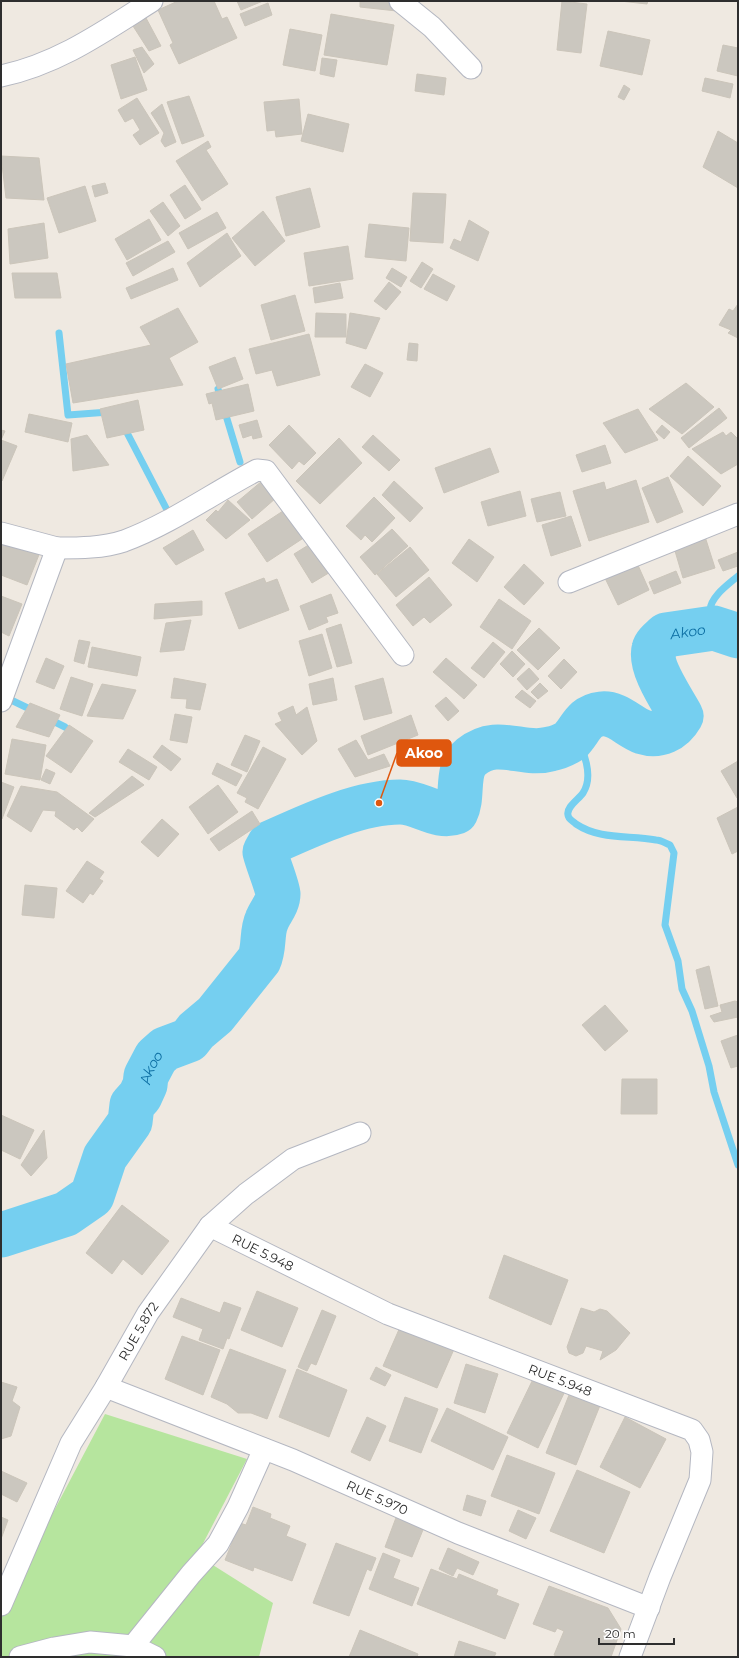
<svg xmlns="http://www.w3.org/2000/svg" width="739" height="1658" viewBox="0 0 739 1658" font-family="Montserrat,sans-serif">
  <style>
    .grass { fill: #b6e59e }
    .lines { fill: none; stroke-linecap: round; stroke-linejoin: round }
    .stream { stroke: #75cff0; stroke-width: 7 }
    .river { stroke: #75cff0; stroke-width: 45 }
    .building { fill: #cbc7bf; stroke: #cbc5ba }
    .street-casing { stroke: #b4b7c1; stroke-width: 23 }
    .street { stroke: #fff; stroke-width: 21 }
    .labels { text-anchor: middle; dominant-baseline: central; stroke-width: 4; stroke-linejoin: round; paint-order: stroke }
    .street-label { font-size: 13px; fill: #2e2e2e; stroke: #fff }
    .water-label { font-size: 14px; font-style: italic; fill: #0d6fa3; stroke: #fff }
    .leader { fill: none; stroke: #df570e; stroke-width: 1.5 }
    .callout-dot { fill: #df570e; stroke: #fff; stroke-width: 1.5 }
    .callout { fill: #df570e; stroke: #df570e; stroke-width: 1.5 }
    .callout-label { font-size: 14px; text-anchor: middle; font-weight: bold; fill: #fff }
  </style>
  <rect width="100%" height="100%" fill="#efe9e1"/>
  <path class="grass" d="M105 1414 247 1459 197 1555 273 1603 259 1657H1V1599L7 1600Z"/>
  <g class="lines">
    <g class="stream">
      <path d="M59 333 68 415 109 412"/>
      <path d="M218 389 240 462"/>
      <path d="M123 425 166 508"/>
      <path d="M714 628C713 623 710 615 710 610 711 596 729 584 738 576"/>
      <path d="M11 700 36 712"/>
      <path d="M49 719 65 727"/>
      <path d="M574 735C584 750 594 776 583 793 579 799 566 807 568 815 568 819 573 821 576 824 600 840 628 835 656 840 661 840 665 843 670 845L674 853 665 925 678 961 682 989 692 1011 709 1066 714 1092 738 1165"/>
    </g>
    <path class="river" id="s1" d="M1 1235 66 1214 92 1196 105 1157 130 1122 132 1105 140 1096 145 1085 146 1076 156 1057 165 1049 189 1040 196 1031 215 1015 259 960C265 947 261 933 267 920 270 912 278 904 278 894 277 885 268 864 265 852L270 843C308 826 358 802 400 802 419 802 438 819 456 812 464 796 455 770 471 757 498 735 522 757 550 749 556 748 565 744 570 741 581 730 583 716 601 714 617 712 629 727 643 732 659 737 673 730 681 716 673 701 649 667 654 649 655 644 662 639 666 635L714 628 738 636"/>
  </g>
  <g class="building">
    <path d="M178 1H214L222 19 227 17 237 38 179 64 170 45 173 43 158 10Z"/>
    <path d="M237 1H263L241 10Z"/>
    <path d="M360 1H407L406 12 360 7Z"/>
    <path d="M562 1 587 4 581 53 557 50Z"/>
    <path d="M620 1H648L647 4Z"/>
    <path d="M268 3 272 15 245 26 240 14Z"/>
    <path d="M331 14 394 25 387 65 324 55Z"/>
    <path d="M146 18 161 46 149 51 133 26Z"/>
    <path d="M290 29 322 35 315 71 283 65Z"/>
    <path d="M608 31 650 40 642 75 600 66Z"/>
    <path d="M723 45 738 48V76L717 71Z"/>
    <path d="M142 47 154 64 144 73 133 50Z"/>
    <path d="M135 57 147 90 121 99 111 65Z"/>
    <path d="M322 58 337 60 334 77 320 74Z"/>
    <path d="M417 74 446 78 444 95 415 91Z"/>
    <path d="M705 78 733 84 730 98 702 91Z"/>
    <path d="M624 85 630 89 624 100 618 97Z"/>
    <path d="M189 96 204 136 182 144 167 102Z"/>
    <path d="M137 98 159 133 140 145 133 135 140 130 133 118 125 122 118 110Z"/>
    <path d="M299 99 302 134 276 137 275 130 267 131 264 102Z"/>
    <path d="M162 104 176 142 165 147 161 141 164 133 151 113Z"/>
    <path d="M308 114 349 124 343 152 301 141Z"/>
    <path d="M718 131 738 143V188L703 167Z"/>
    <path d="M208 141 211 147 206 150 228 184 202 201 176 161Z"/>
    <path d="M1 156 39 158 44 200 6 198Z"/>
    <path d="M105 183 108 193 95 197 92 186Z"/>
    <path d="M185 185 201 209 185 219 170 195Z"/>
    <path d="M85 186 96 221 59 233 47 198Z"/>
    <path d="M310 188 320 227 286 236 276 197Z"/>
    <path d="M413 193 446 194 443 243 410 241Z"/>
    <path d="M163 202 180 226 168 236 150 211Z"/>
    <path d="M263 211 285 241 255 266 232 238Z"/>
    <path d="M217 212 226 228 188 249 179 233Z"/>
    <path d="M149 219 161 240 127 260 115 239Z"/>
    <path d="M469 220 489 232 478 261 450 248 454 239 461 242Z"/>
    <path d="M44 223 48 258 10 264 8 229Z"/>
    <path d="M369 224 409 228 406 261 365 257Z"/>
    <path d="M227 233 241 256 200 287 187 263Z"/>
    <path d="M168 241 175 252 133 276 126 263Z"/>
    <path d="M348 246 353 279 309 286 304 253Z"/>
    <path d="M422 262 433 269 421 288 410 281Z"/>
    <path d="M173 268 178 280 131 299 126 288Z"/>
    <path d="M392 268 407 277 401 287 386 278Z"/>
    <path d="M12 273H57L61 298H15Z"/>
    <path d="M433 274 455 286 447 301 424 289Z"/>
    <path d="M389 282 401 292 386 310 374 301Z"/>
    <path d="M340 283 343 298 315 303 313 288Z"/>
    <path d="M295 295 305 331 271 340 261 305Z"/>
    <path d="M738 304V338L728 333 731 330 719 325 729 309 733 311Z"/>
    <path d="M178 308 198 342 169 358 183 385 73 403 66 364 151 345 140 327Z"/>
    <path d="M316 313 346 314V337H315Z"/>
    <path d="M350 313 380 318 366 349 346 343Z"/>
    <path d="M309 334 320 375 277 386 272 370 256 374 249 349Z"/>
    <path d="M409 343 418 344 417 361 407 360Z"/>
    <path d="M235 357 243 379 218 389 209 367Z"/>
    <path d="M365 364 383 373 370 397 351 387Z"/>
    <path d="M686 383 714 407 682 434 649 409Z"/>
    <path d="M248 384 254 411 216 420 212 403 209 404 206 394Z"/>
    <path d="M138 400 144 430 107 438 100 409Z"/>
    <path d="M719 408 727 418 689 448 681 438Z"/>
    <path d="M638 409 658 440 625 453 603 423Z"/>
    <path d="M29 414 72 423 68 442 25 432Z"/>
    <path d="M257 420 262 437 253 439 252 435 243 438 239 425Z"/>
    <path d="M289 425 316 453 304 465 299 461 292 469 269 445Z"/>
    <path d="M662 425 670 432 664 439 656 432Z"/>
    <path d="M1 430 5 431 1 440 17 446 2 481H1Z"/>
    <path d="M723 432 726 436 731 432 738 439V464L721 474 692 449Z"/>
    <path d="M87 435 109 465 73 471 71 439Z"/>
    <path d="M373 435 400 460 389 471 362 447Z"/>
    <path d="M339 438 362 463 320 504 296 481Z"/>
    <path d="M605 445 611 463 582 472 576 455Z"/>
    <path d="M490 448 499 472 444 493 435 468Z"/>
    <path d="M688 456 721 486 703 506 670 476Z"/>
    <path d="M668 477 683 512 657 523 642 488Z"/>
    <path d="M636 480 649 522 589 541 573 491 604 482 606 490Z"/>
    <path d="M262 481 276 498 252 519 237 502Z"/>
    <path d="M394 481 423 508 410 522 382 495Z"/>
    <path d="M520 491 526 516 488 526 481 502Z"/>
    <path d="M560 492 566 516 537 522 531 499Z"/>
    <path d="M374 497 395 518 372 542 365 535 361 540 346 526Z"/>
    <path d="M228 500 250 520 226 539 206 520 216 510 218 512Z"/>
    <path d="M286 509 305 537 267 562 248 534Z"/>
    <path d="M571 516 581 546 551 556 542 525Z"/>
    <path d="M701 524 715 568 683 578 670 534Z"/>
    <path d="M1 525 44 542 27 585 1 575Z"/>
    <path d="M392 529 408 546 375 575 360 557Z"/>
    <path d="M193 530 204 550 176 565 163 548Z"/>
    <path d="M469 539 494 557 477 582 452 563Z"/>
    <path d="M315 541 332 571 312 583 294 554Z"/>
    <path d="M410 547 429 570 396 597 377 574Z"/>
    <path d="M738 552V566L723 571 718 560Z"/>
    <path d="M637 563 649 590 618 605 605 578Z"/>
    <path d="M524 564 544 583 524 605 504 587Z"/>
    <path d="M676 571 681 583 654 594 649 582Z"/>
    <path d="M429 577 452 605 430 623 424 617 413 626 396 605Z"/>
    <path d="M264 578 266 583 277 579 289 610 239 629 225 593Z"/>
    <path d="M331 594 338 613 326 617 328 622 309 630 300 606Z"/>
    <path d="M1 596 22 604 9 636 1 632Z"/>
    <path d="M499 599 531 621 512 649 480 627Z"/>
    <path d="M202 601V615L154 619 155 604Z"/>
    <path d="M191 620 184 650 160 652 166 623Z"/>
    <path d="M341 624 352 663 337 667 326 629Z"/>
    <path d="M539 628 560 648 538 670 517 650Z"/>
    <path d="M322 634 332 668 309 676 299 641Z"/>
    <path d="M79 640 90 642 84 664 74 661Z"/>
    <path d="M493 642 505 652 484 678 471 668Z"/>
    <path d="M92 647 141 657 137 676 88 667Z"/>
    <path d="M512 651 525 664 513 677 500 664Z"/>
    <path d="M46 658 64 666 54 689 36 682Z"/>
    <path d="M446 658 477 685 464 699 433 672Z"/>
    <path d="M564 659 577 672 561 689 548 676Z"/>
    <path d="M529 668 539 679 527 690 517 679Z"/>
    <path d="M71 677 93 684 82 716 60 709Z"/>
    <path d="M174 678 206 684 200 710 186 708 187 699 171 698Z"/>
    <path d="M333 678 337 700 313 705 309 684Z"/>
    <path d="M383 678 392 713 364 720 355 686Z"/>
    <path d="M540 683 548 691 538 699 531 692Z"/>
    <path d="M102 684 136 690 123 719 87 716Z"/>
    <path d="M522 690 536 701 530 708 515 697Z"/>
    <path d="M446 697 459 711 448 721 435 706Z"/>
    <path d="M30 703 60 715 49 737 16 727Z"/>
    <path d="M293 706 296 715 307 707 317 741 302 755 275 724 282 721 278 713Z"/>
    <path d="M175 714 192 717 187 743 170 740Z"/>
    <path d="M411 715 418 735 368 755 361 736Z"/>
    <path d="M69 725 93 741 71 773 46 756Z"/>
    <path d="M245 735 260 741 247 772 231 765Z"/>
    <path d="M12 739 46 745 40 780 5 774Z"/>
    <path d="M356 740 368 760 384 754 390 766 355 777 338 749Z"/>
    <path d="M162 745 181 759 171 771 153 757Z"/>
    <path d="M263 747 286 759 258 809 245 802 247 798 237 793Z"/>
    <path d="M128 749 157 767 149 780 119 762Z"/>
    <path d="M738 761V798H737L721 771Z"/>
    <path d="M217 763 242 775 236 786 212 774Z"/>
    <path d="M46 769 55 773 50 784 41 780Z"/>
    <path d="M132 776 144 785 95 817 89 813Z"/>
    <path d="M1 782 14 787 2 819H1Z"/>
    <path d="M218 785 238 812 208 834 189 807Z"/>
    <path d="M21 786 57 792 94 819 82 832 77 827 74 830 55 816 56 811 43 810 31 832 7 816Z"/>
    <path d="M738 807V851L732 854 717 818Z"/>
    <path d="M252 811 260 824 219 851 210 839Z"/>
    <path d="M162 819 179 834 158 857 141 842Z"/>
    <path d="M87 861 104 872 99 879 103 881 93 895 90 893 83 903 66 891Z"/>
    <path d="M25 885 57 888 54 918 22 915Z"/>
    <path d="M709 966 718 1006 705 1009 696 970Z"/>
    <path d="M735 1001 738 1002V1017L714 1022 710 1016 722 1012 720 1005Z"/>
    <path d="M605 1005 628 1031 605 1051 582 1025Z"/>
    <path d="M738 1035V1066L731 1068 721 1041Z"/>
    <path d="M622 1079H657V1114H621Z"/>
    <path d="M1 1115 34 1130 20 1159 1 1150Z"/>
    <path d="M44 1130 47 1158 31 1176 21 1165Z"/>
    <path d="M122 1205 169 1241 142 1275 123 1259 112 1274 86 1253Z"/>
    <path d="M504 1255 568 1280 551 1325 489 1298Z"/>
    <path d="M257 1291 298 1308 282 1347 241 1330Z"/>
    <path d="M181 1298 220 1313 224 1302 241 1308 229 1339 227 1338 223 1349 199 1340 203 1329 173 1317Z"/>
    <path d="M581 1308 594 1312 600 1309 607 1311 630 1333 616 1350 600 1360 603 1351 586 1346 583 1353 576 1356 569 1353 567 1347Z"/>
    <path d="M322 1310 336 1316 316 1365 311 1363 307 1371 298 1367Z"/>
    <path d="M404 1318 458 1340 437 1388 383 1366Z"/>
    <path d="M182 1336 220 1350 203 1395 165 1379Z"/>
    <path d="M230 1349 286 1370 267 1419 251 1413H238L227 1404 211 1397Z"/>
    <path d="M466 1364 498 1374 485 1413 454 1403Z"/>
    <path d="M376 1367 391 1375 385 1386 370 1379Z"/>
    <path d="M297 1369 347 1390 329 1437 279 1417Z"/>
    <path d="M535 1375 566 1389 538 1448 507 1433Z"/>
    <path d="M1 1382 17 1387 12 1401 20 1407 11 1436 1 1439Z"/>
    <path d="M571 1390 601 1403 576 1465 546 1453Z"/>
    <path d="M405 1397 438 1409 421 1453 389 1441Z"/>
    <path d="M447 1408 508 1437 493 1470 431 1441Z"/>
    <path d="M367 1417 386 1426 370 1461 351 1452Z"/>
    <path d="M625 1417 666 1439 640 1488 600 1467Z"/>
    <path d="M507 1455 555 1473 539 1514 491 1496Z"/>
    <path d="M577 1470 630 1492 604 1553 550 1531Z"/>
    <path d="M1 1471 27 1483 17 1502 1 1494Z"/>
    <path d="M467 1495 486 1501 481 1516 463 1510Z"/>
    <path d="M403 1499 431 1510 412 1557 385 1547Z"/>
    <path d="M253 1507 271 1514 270 1518 290 1526 286 1536 306 1544 292 1581 254 1567 253 1571 225 1560 240 1523 246 1525Z"/>
    <path d="M518 1510 536 1518 526 1539 509 1531Z"/>
    <path d="M1 1517 8 1520 1 1539Z"/>
    <path d="M336 1543 376 1558 371 1571 367 1569 349 1616 313 1603Z"/>
    <path d="M448 1548 479 1562 473 1575 457 1568 453 1576 439 1569Z"/>
    <path d="M383 1553 400 1560 393 1578 419 1588 412 1606 369 1589Z"/>
    <path d="M431 1569 457 1579 459 1574 498 1590 496 1595 519 1604 505 1639 417 1604Z"/>
    <path d="M549 1586 608 1608 621 1629 611 1657H559L554 1655 564 1631 557 1628 555 1632 533 1624Z"/>
    <path d="M360 1630 418 1654 417 1657H349Z"/>
    <path d="M459 1641 496 1653 494 1657H454Z"/>
  </g>
  <g class="lines">
    <g class="street-casing">
      <g id="street">
        <path d="M400 1 432 27 471 68"/>
        <path d="M1 76C58 64 103 32 152 1"/>
        <path d="M1 533 57 548 1 701"/>
        <path d="M57 548C79 548 103 548 124 541 170 524 213 493 257 470L266 471 403 655"/>
        <path d="M569 582 738 514"/>
        <path id="s2" d="M210 1226 388 1314 692 1430 699 1440 702 1452 700 1480 660 1577 630 1657"/>
        <path id="s3" d="M106 1387 293 1460 458 1533 649 1608"/>
        <path id="s4" d="M1 1605 71 1443 106 1387 148 1313 210 1226 246 1194 293 1159 360 1133"/>
        <path d="M133 1646 191 1574 218 1544 238 1507 264 1449"/>
        <path d="M20 1657 54 1648 90 1642 133 1646 155 1657"/>
      </g>
    </g>
    <use href="#street" class="street"/>
  </g>
  <g class="labels">
    <g class="street-label">
      <text stroke="none"><textPath href="#s2" startOffset="59">RUE 5.948</textPath></text>
      <text stroke="none"><textPath href="#s4" startOffset="307">RUE 5.872</textPath></text>
      <text stroke="none"><textPath href="#s2" startOffset="383">RUE 5.948</textPath></text>
      <text stroke="none"><textPath href="#s3" startOffset="293">RUE 5.970</textPath></text>
    </g>
    <g class="water-label">
      <text stroke="none"><textPath href="#s1" startOffset="1129">Akoo</textPath></text>
      <text stroke="none"><textPath href="#s1" startOffset="244">Akoo</textPath></text>
    </g>
  </g>
  <path class="leader" d="M379 803L397 753"/>
  <circle class="callout-dot" cx="379" cy="803" r="4"/>
  <rect class="callout" x="397" y="740" width="54" height="26" rx="4"/>
  <g class="callout-label">
    <text x="424" y="758">Akoo</text>
  </g>
  <rect width="739" height="1658" fill="none" stroke="#2e2e2e" stroke-width="4"/>
  <path d="M599 1638v6h75v-6" fill="none" stroke="#2e2e2e" stroke-width="2"/>
  <text x="605" y="1638" font-size="12" fill="#2e2e2e" stroke="#ffffff" stroke-width="3" paint-order="stroke">20 m</text>
</svg>
